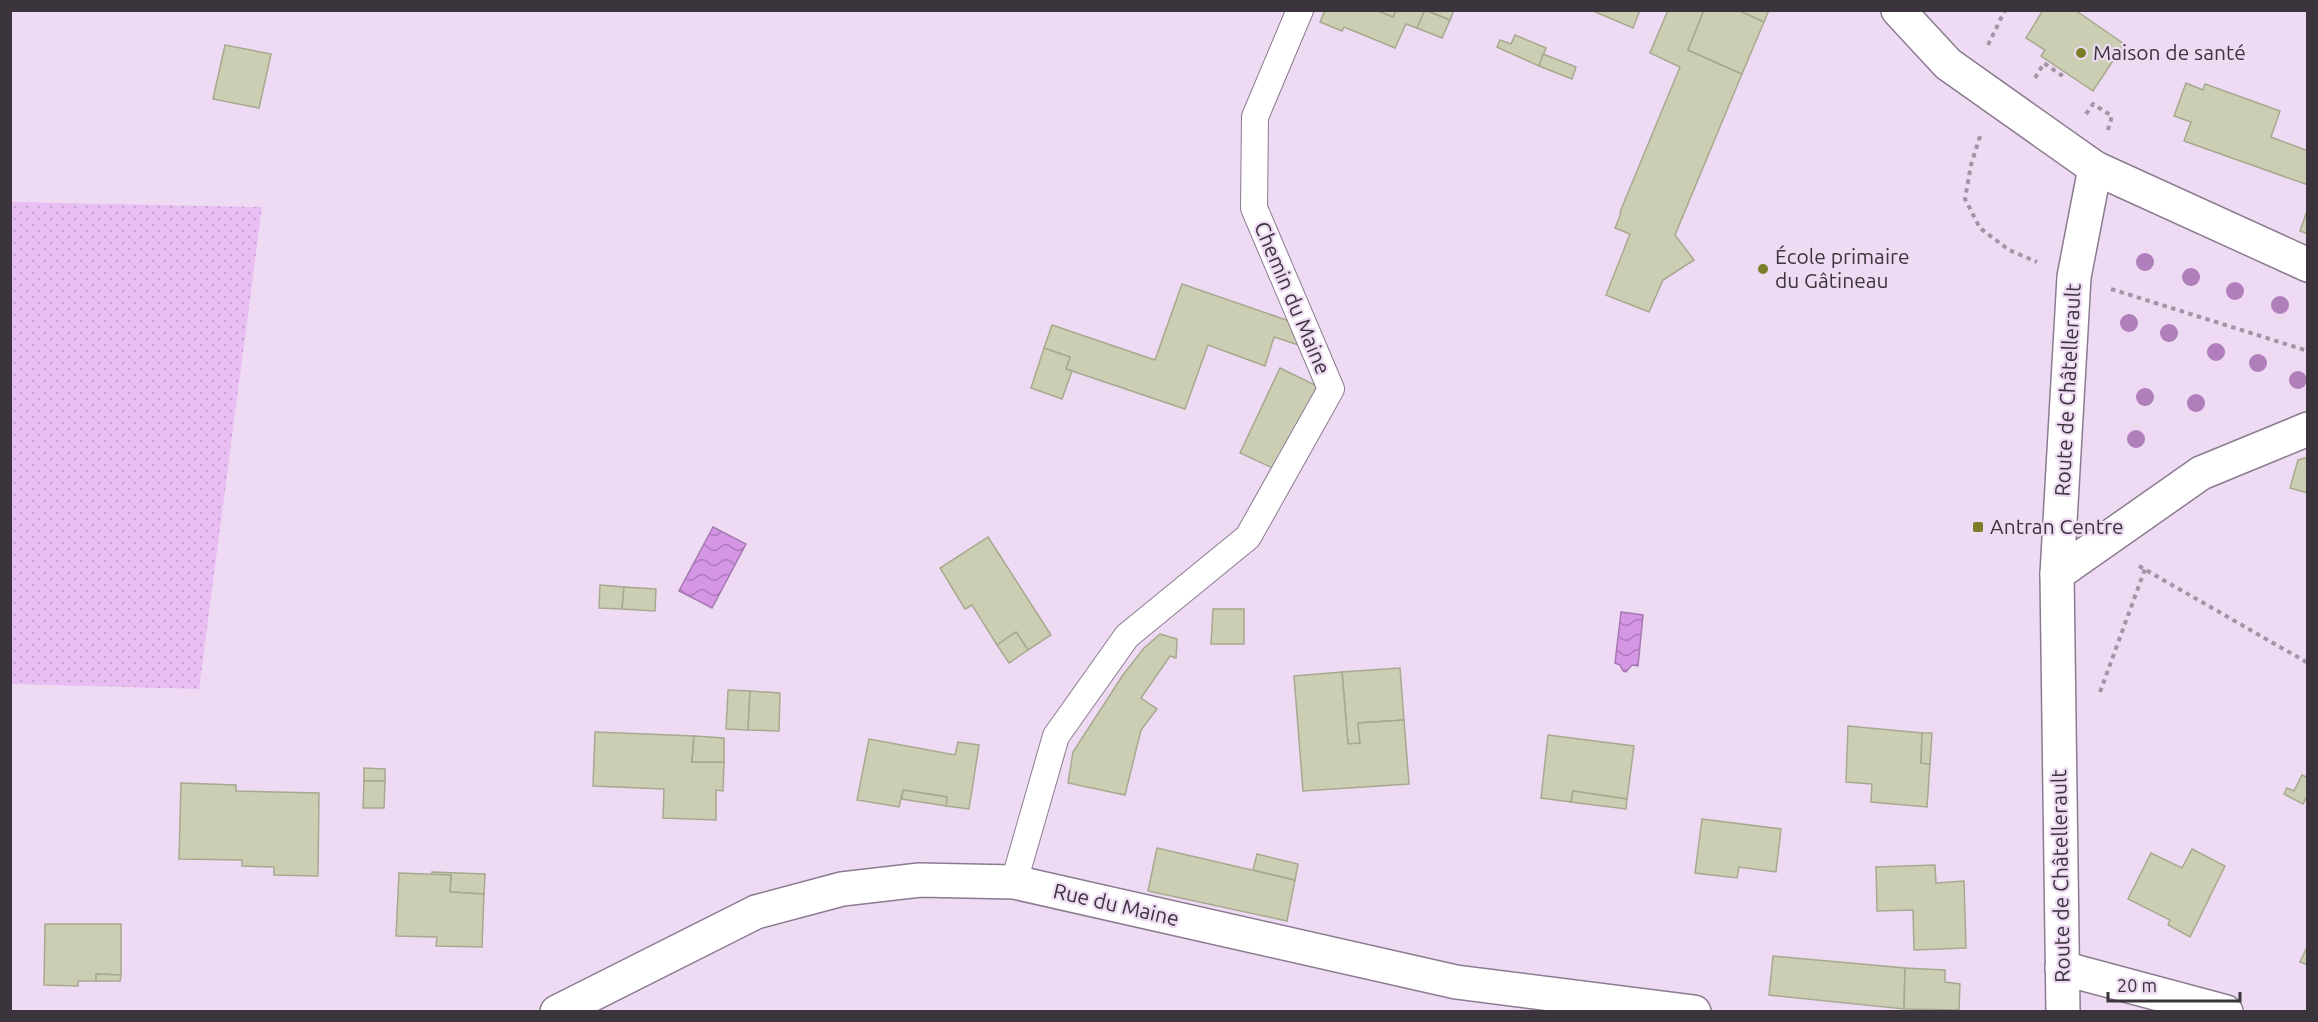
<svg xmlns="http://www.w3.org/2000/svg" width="2318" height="1022" font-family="Ubuntu,sans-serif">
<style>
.grass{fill:url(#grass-dots)}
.water{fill:url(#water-waves);stroke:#a679b3;stroke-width:1.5}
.building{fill:#ccceb3;stroke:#a7a98f;stroke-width:1.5}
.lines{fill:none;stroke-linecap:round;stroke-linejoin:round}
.lane-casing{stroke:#8c7b90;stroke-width:28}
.street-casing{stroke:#8c7b90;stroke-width:36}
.secondary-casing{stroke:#8c7b90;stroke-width:36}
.path{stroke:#a294a5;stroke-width:4;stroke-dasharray:4.5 4.5;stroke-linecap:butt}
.lane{stroke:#fff;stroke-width:26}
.street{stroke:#fff;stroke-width:33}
.secondary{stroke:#fff;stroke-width:33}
.tree{fill:#af7ebb}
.poi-dot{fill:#7a7e27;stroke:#eedbf3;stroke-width:2}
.labels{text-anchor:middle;stroke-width:4.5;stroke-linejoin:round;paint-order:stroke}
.poi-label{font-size:21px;fill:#3b343d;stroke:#eedbf3;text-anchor:start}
.street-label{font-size:21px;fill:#3b343d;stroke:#eedbf3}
</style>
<defs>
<pattern id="grass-dots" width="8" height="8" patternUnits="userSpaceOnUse" patternTransform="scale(1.5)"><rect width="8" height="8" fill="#e8bef3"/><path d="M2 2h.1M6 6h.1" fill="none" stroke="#c8a4d1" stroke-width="1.8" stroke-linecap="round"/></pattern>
<pattern id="water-waves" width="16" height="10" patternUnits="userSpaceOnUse" patternTransform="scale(1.5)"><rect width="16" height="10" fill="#d496e5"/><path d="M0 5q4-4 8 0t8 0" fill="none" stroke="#ad7bbb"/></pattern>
</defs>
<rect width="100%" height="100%" fill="#eedbf3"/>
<path class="grass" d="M 11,202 L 262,207 L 199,689 L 11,684 Z"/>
<g class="water">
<path d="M 713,527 L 746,544 L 712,608 L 679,591 Z"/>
<path d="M 1621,612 L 1643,615 L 1638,666 L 1632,665 L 1626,672 L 1623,671 L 1620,665 L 1615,663 Z"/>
</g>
<g class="building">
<path d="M 1325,10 L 1376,10 L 1393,17 L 1396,10 L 1425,10 L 1417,28 L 1406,24 L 1395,48 L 1344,27 L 1342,31 L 1320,22 Z"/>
<path d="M 1376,10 L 1396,10 L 1393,17 Z"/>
<path d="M 1425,10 L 1450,20 L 1442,38 L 1417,28 Z"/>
<path d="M 1426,10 L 1454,10 L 1450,20 Z"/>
<path d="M 1591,10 L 1640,10 L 1633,28 Z"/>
<path d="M 1668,10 L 1704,10 L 1688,50 L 1742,74 L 1675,235 L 1694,260 L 1663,280 L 1649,312 L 1606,295 L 1630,234 L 1615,228 L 1621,213 L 1620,212 L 1680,67 L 1650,53 Z"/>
<path d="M 1704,10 L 1738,10 L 1764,22 L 1742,74 L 1688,50 Z"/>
<path d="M 1738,10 L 1769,10 L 1764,22 Z"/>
<path d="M 2043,10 L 2075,10 L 2124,44 L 2093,91 L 2041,56 L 2045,50 L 2026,38 Z"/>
<path d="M 1515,35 L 1546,48 L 1539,66 L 1497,47 L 1500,40 L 1511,44 Z"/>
<path d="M 225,45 L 271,54 L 259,108 L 213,99 Z"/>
<path d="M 1543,54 L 1576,67 L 1572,79 L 1539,66 Z"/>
<path d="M 2186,83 L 2203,90 L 2205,84 L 2280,111 L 2271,137 L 2308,151 L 2308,185 L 2184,141 L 2191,122 L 2174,116 Z"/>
<path d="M 2308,208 L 2308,234 L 2300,231 Z"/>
<path d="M 1182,284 L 1298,324 L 1305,347 L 1274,337 L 1265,366 L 1208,345 L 1185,409 L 1066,369 L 1070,357 L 1044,348 L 1052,325 L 1155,360 Z"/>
<path d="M 1044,348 L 1070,357 L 1066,369 L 1072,371 L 1062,399 L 1031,388 Z"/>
<path d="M 1280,368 L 1317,386 L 1279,471 L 1240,453 Z"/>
<path d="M 2308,457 L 2308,493 L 2290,488 L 2298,460 Z"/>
<path d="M 988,537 L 1051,635 L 1028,650 L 1016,632 L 997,645 L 972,605 L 965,609 L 940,568 Z"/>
<path d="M 600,585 L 624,587 L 622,609 L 599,608 Z"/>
<path d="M 624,587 L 656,589 L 655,611 L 622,609 Z"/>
<path d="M 1213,609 L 1244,609 L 1244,644 L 1211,644 Z"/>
<path d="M 1016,632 L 1028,650 L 1009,663 L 997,645 Z"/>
<path d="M 1160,634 L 1177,639 L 1176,658 L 1170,656 L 1141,698 L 1157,709 L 1141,730 L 1125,795 L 1068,783 L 1073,752 L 1123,675 L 1144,648 Z"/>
<path d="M 1400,668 L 1404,720 L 1358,723 L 1360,743 L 1348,744 L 1342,672 Z"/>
<path d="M 1342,672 L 1348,744 L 1360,743 L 1358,723 L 1404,720 L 1409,784 L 1303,791 L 1294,676 Z"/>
<path d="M 728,690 L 750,691 L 748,730 L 726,729 Z"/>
<path d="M 750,691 L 780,693 L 779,731 L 748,730 Z"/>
<path d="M 1848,726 L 1922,733 L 1921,763 L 1930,764 L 1927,807 L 1871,802 L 1872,784 L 1846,782 Z"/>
<path d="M 595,732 L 694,736 L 692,762 L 724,762 L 723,791 L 716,790 L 716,820 L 663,818 L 664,789 L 593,786 Z"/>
<path d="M 1922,733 L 1932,733 L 1930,764 L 1921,763 Z"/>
<path d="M 1548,735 L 1634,746 L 1627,799 L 1573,791 L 1571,802 L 1541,798 Z"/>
<path d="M 694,736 L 724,738 L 724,762 L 692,762 Z"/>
<path d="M 869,739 L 955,755 L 958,742 L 979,745 L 969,809 L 946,806 L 947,797 L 903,790 L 899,807 L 857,800 Z"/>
<path d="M 364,768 L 385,769 L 385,781 L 364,781 Z"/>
<path d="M 2302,775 L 2308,778 L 2308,794 L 2303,804 L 2284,794 L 2287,788 L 2294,791 Z"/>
<path d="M 364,781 L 385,781 L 384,808 L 363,808 Z"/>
<path d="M 181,783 L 236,785 L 236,791 L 319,793 L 318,876 L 274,875 L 274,867 L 242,866 L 242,860 L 179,859 Z"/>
<path d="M 903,790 L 947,797 L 946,806 L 902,799 Z"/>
<path d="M 1573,791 L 1627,799 L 1626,809 L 1571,802 Z"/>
<path d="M 1702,819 L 1781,829 L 1776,872 L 1739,867 L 1737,878 L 1695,873 Z"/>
<path d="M 1157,848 L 1295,880 L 1287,921 L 1148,891 Z"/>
<path d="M 2192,849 L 2225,866 L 2190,937 L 2168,925 L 2170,920 L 2128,899 L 2151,853 L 2182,868 Z"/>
<path d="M 1257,854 L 1298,864 L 1295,880 L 1253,870 Z"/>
<path d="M 1935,865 L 1936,883 L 1964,881 L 1966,948 L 1914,950 L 1913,910 L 1877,911 L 1876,867 Z"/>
<path d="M 432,872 L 485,874 L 484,894 L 450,892 L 451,875 L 432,875 Z"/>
<path d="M 399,873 L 451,875 L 450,892 L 484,894 L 482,947 L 436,946 L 437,937 L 396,936 Z"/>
<path d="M 45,924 L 121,924 L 121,975 L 96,974 L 96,981 L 78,981 L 78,986 L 44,985 Z"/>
<path d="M 2308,945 L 2308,965 L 2300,962 Z"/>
<path d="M 1773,956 L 1905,968 L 1904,1009 L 1769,995 Z"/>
<path d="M 1905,968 L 1945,970 L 1945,982 L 1960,984 L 1959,1010 L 1904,1009 Z"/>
<path d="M 96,974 L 121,975 L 120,981 L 96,981 Z"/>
</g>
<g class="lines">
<g class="lane-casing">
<path id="lane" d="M 1014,882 L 1056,736 L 1127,636 L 1248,537 L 1331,389 L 1254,208 L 1255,117 L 1300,10"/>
</g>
<g class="street-casing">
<g id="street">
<path d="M 1898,10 L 1948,64 L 2095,168 L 2074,277 L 2057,574 L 2063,1012"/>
<path d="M 2095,168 L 2308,265"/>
<path d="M 2057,574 L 2201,473 L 2308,429"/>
<path d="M 2062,968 L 2226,1012"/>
</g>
</g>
<g class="secondary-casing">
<path id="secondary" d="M 557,1012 L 756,912 L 842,889 L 920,880 L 1014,882 L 1456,982 L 1694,1012"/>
</g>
<g class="path">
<path d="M 1988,45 L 2005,10"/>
<path d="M 2035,78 L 2044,63 L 2061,75 L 2063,71"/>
<path d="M 2086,114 L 2093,104 L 2112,116 L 2108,130"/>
<path d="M 1980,136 L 1971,165 L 1965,199 L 1980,228 L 2009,250 L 2037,262"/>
<path d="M 2111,289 L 2308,351"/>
<path d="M 2139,566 L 2308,663"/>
<path d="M 2100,692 L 2145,569"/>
</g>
<use href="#lane" class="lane"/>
<use href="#street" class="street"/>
<use href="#secondary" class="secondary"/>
</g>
<g class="tree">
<circle cx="2145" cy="262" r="9"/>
<circle cx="2191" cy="277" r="9"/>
<circle cx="2235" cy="291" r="9"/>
<circle cx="2280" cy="305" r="9"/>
<circle cx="2129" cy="323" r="9"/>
<circle cx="2169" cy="333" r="9"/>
<circle cx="2216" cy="352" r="9"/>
<circle cx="2258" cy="363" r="9"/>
<circle cx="2298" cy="380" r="9"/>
<circle cx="2145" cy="397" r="9"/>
<circle cx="2196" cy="403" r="9"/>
<circle cx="2136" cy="439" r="9"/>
</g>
<g class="poi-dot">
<circle cx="2081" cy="53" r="6"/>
<circle cx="1763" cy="269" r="6"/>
<rect x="1972" y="521" width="12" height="12" rx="3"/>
</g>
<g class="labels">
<g class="poi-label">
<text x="2093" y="60">Maison de santé</text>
<text x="1775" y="264">École primaire<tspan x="1775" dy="24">du Gâtineau</tspan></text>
<text x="1990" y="534">Antran Centre</text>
</g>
<g class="street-label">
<text transform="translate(1292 298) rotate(67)" y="7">Chemin du Maine</text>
<text transform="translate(2068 390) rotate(-87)" y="7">Route de Châtellerault</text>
<text transform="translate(2061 876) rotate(-91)" y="7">Route de Châtellerault</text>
<text transform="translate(1116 905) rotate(13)" y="7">Rue du Maine</text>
</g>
</g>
<rect width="2318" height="1022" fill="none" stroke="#3b343d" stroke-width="24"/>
<path d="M2108 992v9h132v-9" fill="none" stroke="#3b343d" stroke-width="3"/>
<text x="2117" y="992" font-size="18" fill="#3b343d" stroke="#eedbf3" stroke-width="4.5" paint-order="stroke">20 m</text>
</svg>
